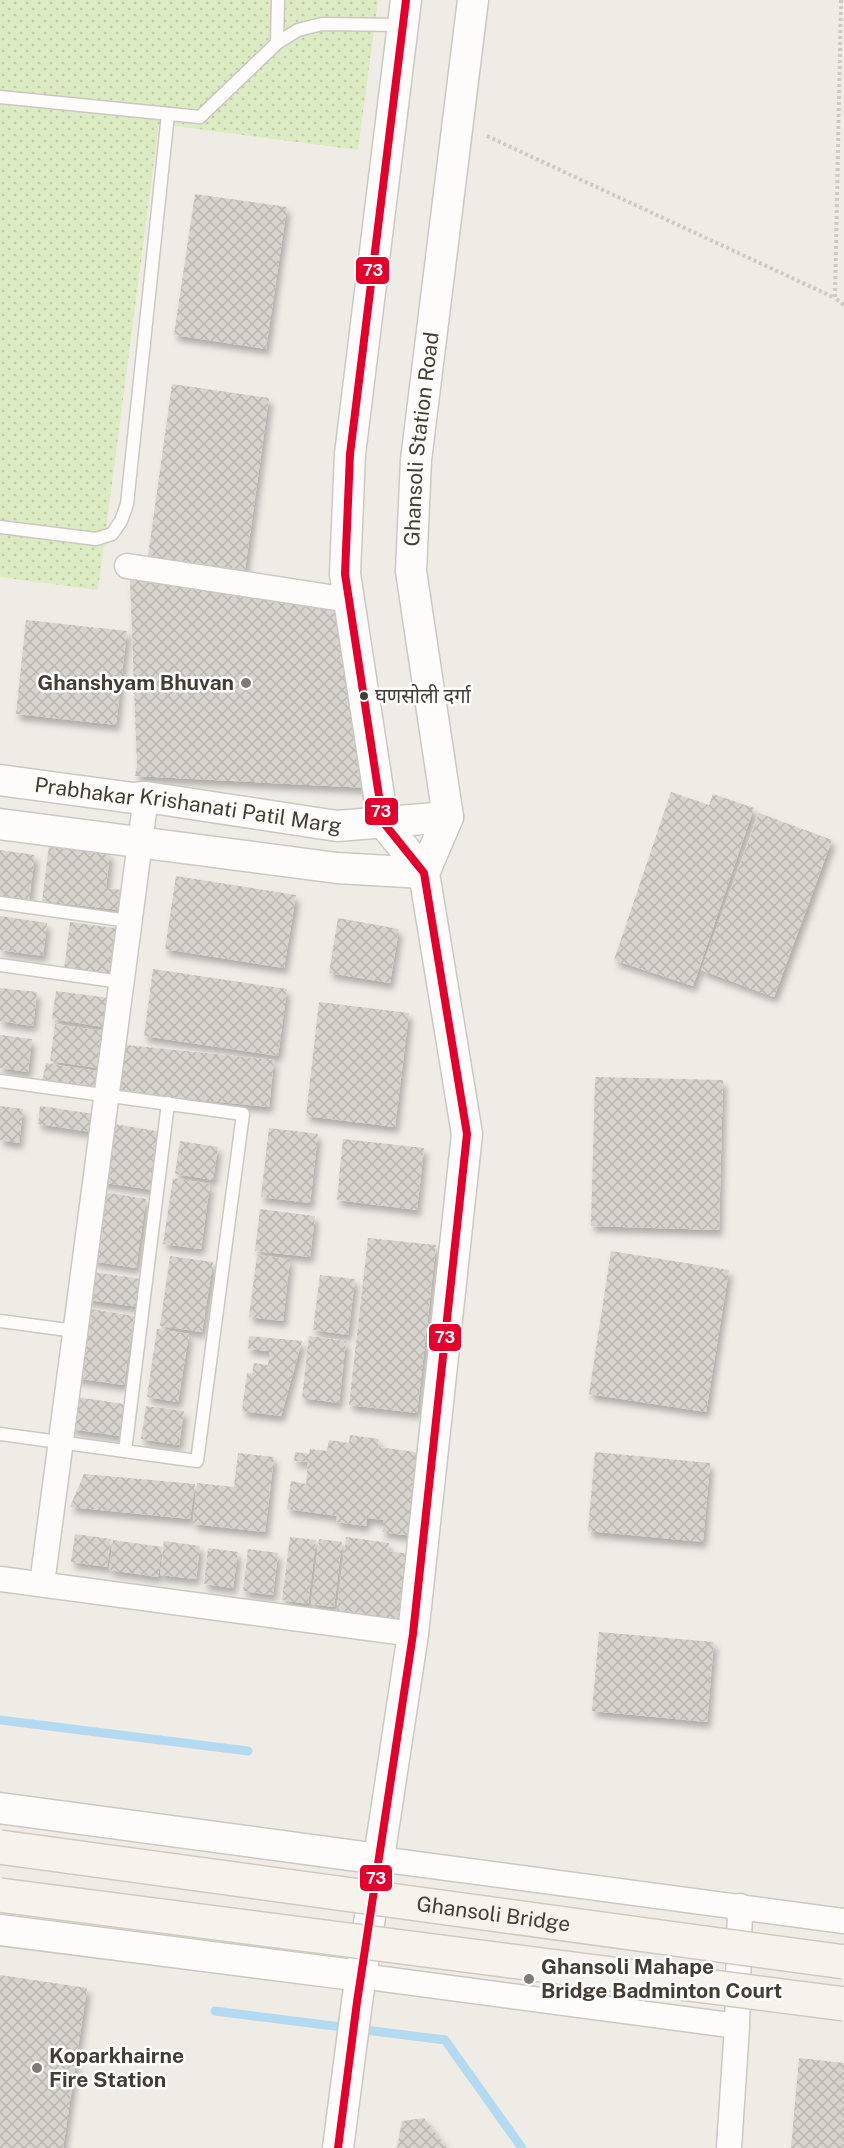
<svg xmlns="http://www.w3.org/2000/svg" width="844" height="2148" font-family="'Public Sans','Noto Sans Devanagari',sans-serif">
<style>
.park{fill:url(#park-dots)}
.lines{fill:none;stroke-linecap:round;stroke-linejoin:round}
.stream{stroke:#b3daf0;stroke-width:9}
.building{fill:url(#building-cross-hatch);filter:url(#shadow)}
.service-casing{stroke:#cbc8c2;stroke-width:15}
.minor-casing{stroke:#cbc8c2;stroke-width:27}
.tertiary-casing{stroke:#cbc8c2;stroke-width:33}
.path{stroke:#cdcac5;stroke-width:4;stroke-dasharray:3 3;stroke-linecap:butt}
.service{stroke:#fdfcfb;stroke-width:12}
.minor{stroke:#fdfcfb;stroke-width:24}
.tertiary{stroke:#fdfcfb;stroke-width:30}
.secondary-bridge-casing{stroke:#d0cabe;stroke-width:36;stroke-linecap:butt}
.secondary-bridge{stroke:#f6f3ed;stroke-width:33}
.bus-1-casing{stroke:#fff;stroke-width:12}
.bus-1{stroke:#e4002b;stroke-width:8}
.poi-dot{fill:#807a71;stroke:#fff;stroke-width:2}
.bus-dot{fill:#443d32;stroke:#fff;stroke-width:2}
.labels{text-anchor:middle;stroke-width:5;stroke-linejoin:round;paint-order:stroke}
.bus-label{font-size:20px;fill:#443d32;stroke:#fff;text-anchor:start}
.street-label{font-size:21px;fill:#443d32;stroke:#fff}
.poi-label{font-size:21px;font-weight:bold;fill:#443d32;stroke:#fff;text-anchor:start}
.line-badge{stroke:#fff;stroke-width:2}
.badge-label{font-size:16px;text-anchor:middle;font-weight:bold;fill:#fff}
</style>
<defs>
<pattern id="park-dots" width="8" height="8" patternUnits="userSpaceOnUse" patternTransform="scale(1.5)"><rect width="8" height="8" fill="#ddebc3"/><path d="M2 2h.1M6 6h.1" fill="none" stroke="#bfcaa8" stroke-width="1.8" stroke-linecap="round"/></pattern>
<pattern id="building-cross-hatch" width="8" height="8" patternUnits="userSpaceOnUse" patternTransform="scale(1.5)"><rect width="8" height="8" fill="#d7d3cd"/><path d="M0 0l8 8M0 8l8-8" fill="none" stroke="#bab6b0"/></pattern>
<filter id="shadow"><feDropShadow dx="3.5" dy="6" stdDeviation="3" flood-color="#0004"/></filter>
</defs>
<rect width="100%" height="100%" fill="#efece6"/>
<path class="park" d="M 0,0 L 378,0 L 358,150 L 159,124 L 98,590 L 0,577 Z"/>
<g class="lines">
<g class="stream">
<path d="M 0,1720 L 248,1751"/>
<path d="M 215,2011 L 445,2040 L 522,2148"/>
</g>
</g>
<g class="building">
<path d="M 195,194 L 287,207 L 266,349 L 174,335 Z"/>
<path d="M 172,384 L 269,398 L 245,570 L 148,556 Z"/>
<path d="M 130,580 L 349,600 L 369,788 L 135,776 L 137,765 Z"/>
<path d="M 26,620 L 127,631 L 116,725 L 16,714 Z"/>
<path d="M 671,792 L 709,805 L 713,794 L 754,808 L 693,986 L 614,960 Z"/>
<path d="M 759,813 L 832,840 L 774,997 L 701,970 Z"/>
<path d="M 49,845 L 110,853 L 106,888 L 122,890 L 120,910 L 42,901 Z"/>
<path d="M 0,850 L 35,855 L 29,901 L 0,897 Z"/>
<path d="M 176,876 L 296,895 L 284,968 L 165,949 Z"/>
<path d="M 0,916 L 47,923 L 43,956 L 0,950 Z"/>
<path d="M 338,918 L 399,929 L 390,983 L 329,973 Z"/>
<path d="M 70,922 L 121,929 L 115,977 L 64,970 Z"/>
<path d="M 153,969 L 287,989 L 278,1056 L 144,1036 Z"/>
<path d="M 0,988 L 37,992 L 33,1026 L 0,1021 Z"/>
<path d="M 56,991 L 109,998 L 104,1027 L 52,1019 Z"/>
<path d="M 319,1002 L 409,1013 L 395,1127 L 306,1116 Z"/>
<path d="M 55,1024 L 109,1032 L 104,1069 L 50,1061 Z"/>
<path d="M 0,1035 L 32,1039 L 28,1072 L 0,1068 Z"/>
<path d="M 117,1044 L 274,1060 L 269,1107 L 112,1091 Z"/>
<path d="M 46,1063 L 103,1072 L 99,1091 L 42,1082 Z"/>
<path d="M 595,1077 L 723,1080 L 719,1230 L 591,1226 Z"/>
<path d="M 0,1106 L 23,1109 L 19,1143 L 0,1140 Z"/>
<path d="M 40,1106 L 94,1114 L 91,1132 L 38,1124 Z"/>
<path d="M 108,1123 L 162,1132 L 153,1190 L 99,1182 Z"/>
<path d="M 269,1128 L 318,1134 L 310,1203 L 261,1197 Z"/>
<path d="M 343,1139 L 424,1148 L 417,1210 L 337,1200 Z"/>
<path d="M 180,1141 L 218,1147 L 213,1180 L 175,1174 Z"/>
<path d="M 173,1178 L 210,1184 L 201,1249 L 163,1244 Z"/>
<path d="M 103,1192 L 146,1199 L 136,1268 L 92,1261 Z"/>
<path d="M 260,1209 L 315,1216 L 310,1257 L 255,1251 Z"/>
<path d="M 368,1238 L 436,1245 L 417,1413 L 349,1405 Z"/>
<path d="M 611,1251 L 729,1270 L 706,1412 L 589,1394 Z"/>
<path d="M 257,1255 L 290,1259 L 283,1321 L 249,1317 Z"/>
<path d="M 170,1256 L 213,1262 L 202,1332 L 160,1326 Z"/>
<path d="M 86,1271 L 142,1279 L 138,1307 L 82,1299 Z"/>
<path d="M 320,1275 L 355,1279 L 348,1335 L 313,1330 Z"/>
<path d="M 85,1308 L 134,1316 L 124,1385 L 75,1378 Z"/>
<path d="M 157,1329 L 189,1334 L 178,1402 L 147,1397 Z"/>
<path d="M 249,1336 L 302,1341 L 281,1416 L 242,1411 L 247,1373 L 252,1374 L 254,1363 L 268,1365 L 270,1351 L 248,1349 Z"/>
<path d="M 309,1336 L 346,1341 L 339,1403 L 302,1398 Z"/>
<path d="M 76,1397 L 124,1404 L 120,1436 L 71,1429 Z"/>
<path d="M 146,1406 L 184,1411 L 179,1445 L 141,1439 Z"/>
<path d="M 350,1435 L 379,1439 L 378,1447 L 423,1453 L 413,1536 L 382,1532 L 384,1520 L 367,1518 L 366,1526 L 336,1522 L 337,1516 L 287,1509 L 291,1481 L 306,1484 L 308,1462 L 294,1461 L 295,1452 L 309,1454 L 310,1449 L 327,1451 L 329,1440 L 349,1443 Z"/>
<path d="M 595,1452 L 710,1463 L 703,1542 L 588,1531 Z"/>
<path d="M 238,1453 L 274,1457 L 265,1532 L 193,1524 L 197,1483 L 234,1487 Z"/>
<path d="M 84,1474 L 195,1484 L 190,1519 L 70,1507 Z"/>
<path d="M 75,1534 L 111,1539 L 107,1567 L 71,1562 Z"/>
<path d="M 290,1537 L 316,1540 L 308,1604 L 282,1600 Z"/>
<path d="M 346,1537 L 389,1543 L 388,1551 L 409,1554 L 400,1624 L 336,1616 Z"/>
<path d="M 319,1539 L 342,1542 L 334,1607 L 311,1604 Z"/>
<path d="M 113,1540 L 162,1547 L 158,1577 L 109,1570 Z"/>
<path d="M 164,1541 L 200,1546 L 196,1579 L 160,1575 Z"/>
<path d="M 208,1548 L 238,1552 L 233,1588 L 204,1584 Z"/>
<path d="M 248,1549 L 278,1553 L 273,1595 L 243,1591 Z"/>
<path d="M 599,1632 L 714,1642 L 707,1722 L 592,1711 Z"/>
<path d="M 0,1975 L 87,1988 L 63,2148 L 0,2148 Z"/>
<path d="M 799,2058 L 844,2063 L 844,2148 L 791,2148 Z"/>
<path d="M 424,2118 L 447,2148 L 397,2148 L 402,2121 Z"/>
</g>
<g class="lines">
<g class="service-casing">
<g id="service">
<path d="M 277,43 L 278,0"/>
<path d="M 0,97 L 200,117 L 277,43 L 298,30 L 322,24 L 402,25"/>
<path d="M 0,527 L 96,539 L 112,534 L 121,521 L 127,504 L 168,114"/>
<path d="M 0,903 L 129,921"/>
<path d="M 0,965 L 121,982"/>
<path d="M 0,1081 L 243,1114 L 197,1461 L 0,1434"/>
<path d="M 0,1321 L 75,1331"/>
<path d="M 125,1451 L 168,1103"/>
</g>
</g>
<g class="minor-casing">
<g id="minor">
<path d="M 127,566 L 349,600"/>
<path d="M 0,1579 L 413,1634"/>
<path d="M 42,1584 L 146,797"/>
<path d="M 379,1859 L 844,1921"/>
<path d="M 361,1976 L 737,2026"/>
<path d="M 729,2148 L 737,2026 L 740,1906"/>
</g>
</g>
<g class="tertiary-casing">
<g id="tertiary">
<path id="s1" d="M 0,780 L 133,798 L 146,797 L 337,826 L 448,817"/>
<path d="M 0,824 L 337,868 L 424,873"/>
<path id="s2" d="M 424,873 L 448,817 L 411,571 L 416,460 L 473,0"/>
<path d="M 0,1808 L 379,1859"/>
<path d="M 0,1930 L 361,1976"/>
<path d="M 338,2148 L 357,2002 L 413,1634 L 467,1134 L 424,873 L 383,822 L 345,574 L 350,454 L 406,0"/>
</g>
</g>
<g class="path">
<path d="M 841,0 L 835,298 L 844,305"/>
<path d="M 487,136 L 835,298"/>
</g>
<use href="#service" class="service"/>
<use href="#minor" class="minor"/>
<use href="#tertiary" class="tertiary"/>
<g class="secondary-bridge-casing">
<g id="secondary-bridge">
<path id="s3" d="M 0,1847 L 844,1962"/>
<path d="M 0,1895 L 844,2004"/>
</g>
</g>
<use href="#secondary-bridge" class="secondary-bridge"/>
<g class="bus-1-casing">
<path id="bus-1" d="M 338,2148 L 357,2002 L 413,1634 L 467,1134 L 424,873 L 383,822 L 345,574 L 350,454 L 406,0"/>
</g>
<use href="#bus-1" class="bus-1"/>
</g>
<g class="poi-dot">
<circle cx="246" cy="683" r="6"/>
<circle cx="529" cy="1979" r="6"/>
<circle cx="37" cy="2068" r="6"/>
</g>
<circle class="bus-dot" cx="364" cy="696" r="5"/>
<g class="labels">
<g class="bus-label">
<text x="375" y="703">घणसोली दर्गा</text>
</g>
<g class="street-label">
<text dy="7" stroke="none"><textPath href="#s2" startOffset="442">Ghansoli Station Road</textPath></text>
<text dy="7" stroke="none"><textPath href="#s1" startOffset="190">Prabhakar Krishanati Patil Marg</textPath></text>
<text dy="7" stroke="none"><textPath href="#s3" startOffset="498">Ghansoli Bridge</textPath></text>
</g>
<g class="poi-label">
<text x="234" y="690" text-anchor="end">Ghanshyam Bhuvan</text>
<text x="541" y="1974">Ghansoli Mahape<tspan x="541" dy="24">Bridge Badminton Court</tspan></text>
<text x="49" y="2063">Koparkhairne<tspan x="49" dy="24">Fire Station</tspan></text>
</g>
</g>
<g class="line-badge">
<rect x="355" y="256" width="35" height="29" rx="6" fill="#e4002b"/>
<rect x="364" y="797" width="35" height="29" rx="6" fill="#e4002b"/>
<rect x="428" y="1323" width="34" height="29" rx="6" fill="#e4002b"/>
<rect x="359" y="1864" width="34" height="28" rx="6" fill="#e4002b"/>
</g>
<g class="badge-label">
<text x="373" y="276">73</text>
<text x="381" y="817">73</text>
<text x="445" y="1343">73</text>
<text x="376" y="1884">73</text>
</g>
</svg>
